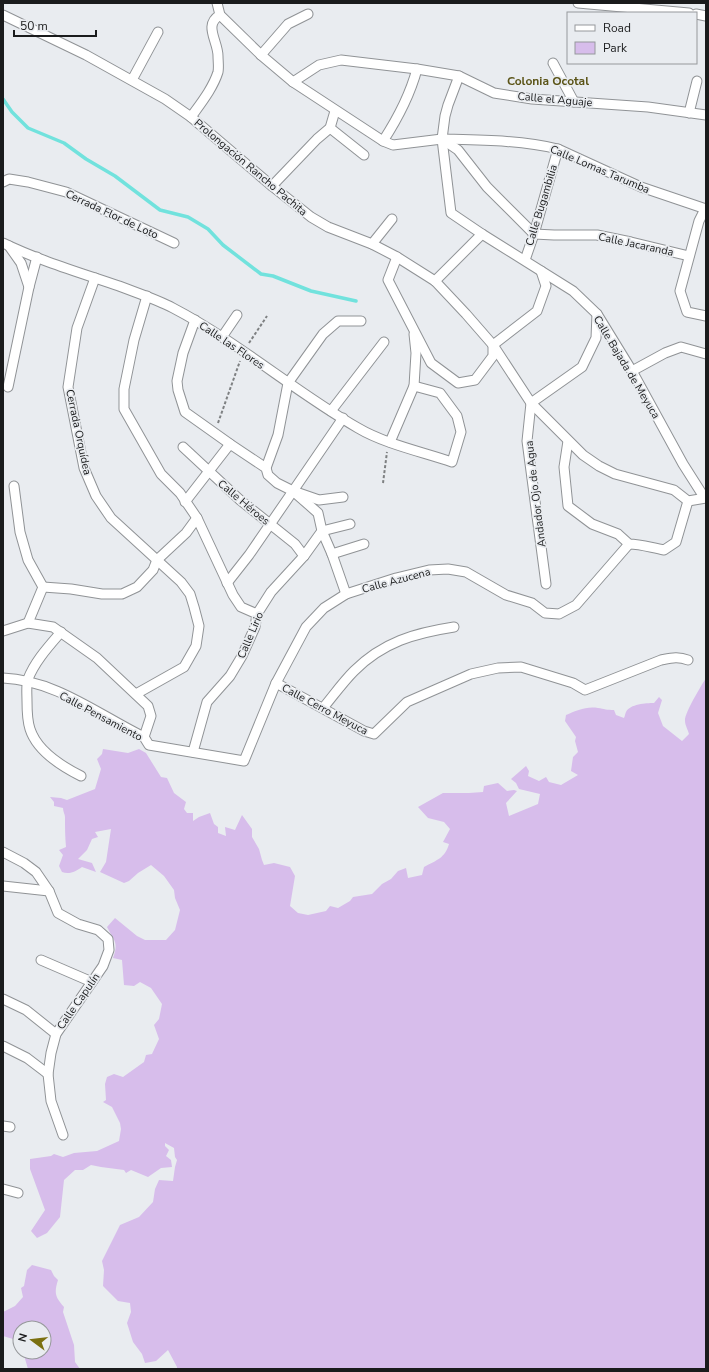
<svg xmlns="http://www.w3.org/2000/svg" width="709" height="1372" font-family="'Nunito Sans',sans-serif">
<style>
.green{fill:#d7bdeb}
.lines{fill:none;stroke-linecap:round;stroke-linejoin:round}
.stream{stroke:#71e2dd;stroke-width:3.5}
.street-casing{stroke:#909396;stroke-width:11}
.path{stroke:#7e8082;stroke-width:2;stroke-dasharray:3 2;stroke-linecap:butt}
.street{stroke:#fff;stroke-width:9}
.labels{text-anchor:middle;stroke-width:3.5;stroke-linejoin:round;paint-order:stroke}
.street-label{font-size:11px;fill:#1a1b1c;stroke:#e9ecf0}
.neighbourhood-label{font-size:12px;font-weight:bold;fill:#5b5417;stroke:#e9ecf0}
</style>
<rect width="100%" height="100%" fill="#e9ecf0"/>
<g class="green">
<path d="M 706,678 L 706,1369 L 177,1369 L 177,1367 L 168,1350 L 156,1361 L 145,1363 L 142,1354 L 133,1342 L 127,1323 L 131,1312 L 130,1303 L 118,1301 L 103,1286 L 104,1270 L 102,1261 L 120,1225 L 139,1217 L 153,1202 L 155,1189 L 159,1180 L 173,1181 L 175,1167 L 177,1160 L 175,1157 L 174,1148 L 165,1143 L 165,1146 L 169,1150 L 166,1156 L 171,1160 L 172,1167 L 161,1168 L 148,1177 L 131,1170 L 126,1173 L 124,1170 L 101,1167 L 91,1165 L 83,1170 L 75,1170 L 64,1180 L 60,1217 L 47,1233 L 37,1238 L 31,1231 L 45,1210 L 30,1169 L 30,1159 L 51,1156 L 54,1154 L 63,1157 L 74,1153 L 97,1151 L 119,1141 L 121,1129 L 120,1123 L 112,1107 L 103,1102 L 106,1100 L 105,1084 L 107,1077 L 114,1074 L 123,1077 L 144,1062 L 146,1055 L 152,1054 L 159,1039 L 154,1025 L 159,1019 L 162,1004 L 151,988 L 140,982 L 134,986 L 124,985 L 122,960 L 113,958 C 119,942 114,941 107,927 L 115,918 L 137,936 L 145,940 L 166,940 L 175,930 L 180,910 L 175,898 L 174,890 L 164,876 L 151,865 L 138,873 L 129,881 L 124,883 L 100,872 L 106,862 L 111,829 L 95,832 L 98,837 L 92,839 L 87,850 L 78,859 L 92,863 L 96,872 L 82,867 C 76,871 70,875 62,872 L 59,866 L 63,855 L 59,850 L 66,847 C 65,837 65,827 65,817 C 65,814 63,812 63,808 L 54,806 L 54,802 L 50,797 L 61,798 L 67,800 L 95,789 L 101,769 L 97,759 L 102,754 L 103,749 L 128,753 L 139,749 L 146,753 L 161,777 L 167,778 L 174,793 L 186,802 L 184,809 L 187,813 L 193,813 L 193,821 L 199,817 L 210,813 L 214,824 L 218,827 L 218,833 L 226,836 L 225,827 L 235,830 L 242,815 L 252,829 L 252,837 L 259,849 L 262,860 L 264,865 L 274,863 L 290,867 L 295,876 L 290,906 L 298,913 L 308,915 L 326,911 L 330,906 L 338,908 L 350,901 L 353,897 L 372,894 L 382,884 L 391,879 L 398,871 L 406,868 L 408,878 L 422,875 L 424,867 C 437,860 445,858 449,844 L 443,842 L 450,829 L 444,822 L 428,818 L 418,807 L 443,793 L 469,793 L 483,792 L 484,786 L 498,783 L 507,791 L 514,790 L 517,791 L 506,803 L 509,816 L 538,804 L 540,794 L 519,789 L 516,783 L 511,779 L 526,766 L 529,771 L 528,776 L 539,781 L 546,777 L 549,782 L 561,785 L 578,775 L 571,771 L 573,757 L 578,752 L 575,741 L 576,737 L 565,721 L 566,715 C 576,711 586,706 598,708 C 604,709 607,710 614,710 L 616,715 L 624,718 C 625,716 625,714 626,712 C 630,704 646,703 654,703 L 659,697 L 662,700 L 658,713 L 663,726 L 682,741 L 689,734 C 688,730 685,725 685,721 C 684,714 701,686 706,678 Z"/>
<path d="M 32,1265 L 51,1270 L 54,1276 L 58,1280 C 54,1293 55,1297 64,1307 L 63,1312 L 74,1345 L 75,1362 L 80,1369 L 28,1369 L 23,1352 L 44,1352 L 44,1328 L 20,1328 L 20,1344 L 13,1339 L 3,1336 L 3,1312 L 15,1306 L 23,1297 L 21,1288 L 24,1286 L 27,1270 Z"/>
</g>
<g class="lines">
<path class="stream" d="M 3,99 L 12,112 L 28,128 L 64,143 L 86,159 L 115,176 L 160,210 L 188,217 L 208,229 L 223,245 L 261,274 L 273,276 L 311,291 L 356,301"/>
<g class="street-casing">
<g id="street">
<path d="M 217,3 L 220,15 L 261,55 L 293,82 L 383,141 L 393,145 L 442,139 L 458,150 L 487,187 L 534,234"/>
<path d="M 578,3 L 689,13"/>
<path d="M 696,14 L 706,16"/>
<path d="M 3,15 L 86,55 L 165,99 L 191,117 L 272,186 L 311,217 L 328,227 L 372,244 L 397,257 L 435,281 L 466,314 L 493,345 L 531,403 L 583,455 L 599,466 L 615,474 L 674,490 L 688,501 L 706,498"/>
<path d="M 261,55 L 288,24 L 308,14"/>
<path d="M 553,63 L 574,102"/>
<path d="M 459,76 L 448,105 L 445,116 L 442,139 L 451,213 L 482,234 L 573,291 L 597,314 L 632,371 L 683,464 L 704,497"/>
<path d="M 132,80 L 158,32"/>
<path d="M 293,82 L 319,65 L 341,60 L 417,69 L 459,76 L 494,93 L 532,99 L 648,107 L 706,115"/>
<path d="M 689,113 L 697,81"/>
<path d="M 191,117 C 201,103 213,88 218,72 C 219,67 218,61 218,56 C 218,41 203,25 220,15"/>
<path d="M 330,128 L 364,155"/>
<path d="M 442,139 C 481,140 521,140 558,149 L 641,187 L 706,209"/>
<path d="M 383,141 C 398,118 410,95 417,69"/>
<path d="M 3,182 L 9,179 L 28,182 L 66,192 L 174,243"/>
<path d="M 272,186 L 317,139 L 330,128 L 335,111"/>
<path d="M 705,209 L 699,221 L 680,291 L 687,312 L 706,316"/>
<path d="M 534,234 L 554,235 L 597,235 L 631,242 L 689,256"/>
<path d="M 3,243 C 40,261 81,273 119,286 C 137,293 156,299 173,308 C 238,342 294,391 358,428 C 385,444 423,452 452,462 L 461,432 L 457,416 L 440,393 L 414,386"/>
<path d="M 372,244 L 392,219"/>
<path d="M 9,246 L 21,263 L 29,287"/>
<path d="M 397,257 L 388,280 L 431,363 L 458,383 L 475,380 L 493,356 L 493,345 L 537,311 L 546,286 L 541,271"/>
<path d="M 525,260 L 534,234 L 558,149"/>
<path d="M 95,278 L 77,328 L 68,387 L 84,468 L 96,496 L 111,518 L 181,582 L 190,594 L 194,607 L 199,626 L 196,646 L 184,667 L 136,694"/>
<path d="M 435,281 L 482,234"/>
<path d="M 147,296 L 134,340 L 124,389 L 124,409 L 161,474 L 180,493 L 197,518 L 233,595 L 241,607 L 257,614"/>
<path d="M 195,320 L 183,353 L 177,381 L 178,390 L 185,412 L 230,444 L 266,468 L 268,475 L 277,483 L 293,491 L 319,500 L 343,497"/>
<path d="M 222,337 L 237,315"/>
<path d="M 632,371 L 665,353 L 681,347 L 706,354"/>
<path d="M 8,387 L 29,287 L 37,257"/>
<path d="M 331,411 L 384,342"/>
<path d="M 343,418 L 293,491 L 318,513 L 322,531 L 332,554 L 346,594"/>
<path d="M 568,441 L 564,467 L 568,506 L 592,524 L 618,534 L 629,544 C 641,544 652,548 664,550 L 676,542 L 688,501"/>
<path d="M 390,442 L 414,386 L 416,353 L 414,334"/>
<path d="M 183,447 L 240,500 L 295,544 L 304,556"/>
<path d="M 266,468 L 278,435 L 288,383 L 323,334 L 338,321 L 361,321"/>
<path d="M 14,486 L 20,532 L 28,560 L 43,587"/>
<path d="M 185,502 L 230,444"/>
<path d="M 332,554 L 364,544"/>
<path d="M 227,583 L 249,555 L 293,491"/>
<path d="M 546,584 L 527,441 L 531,403 L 582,367 L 596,338 L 597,314"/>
<path d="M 43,587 L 71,589 L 102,594 L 122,594 L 137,587 L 153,570 L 157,560 L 186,533 L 197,518"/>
<path d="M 28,623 L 43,587"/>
<path d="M 3,631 L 28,623 L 53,627 L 97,658 L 148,706 L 151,716 L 144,737"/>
<path d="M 61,632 C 49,646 35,661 28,679 C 26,685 27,694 27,701 C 27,710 27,720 30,729 C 37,751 61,766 81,776"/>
<path d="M 3,678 C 55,680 99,715 144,737 L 149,745 L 244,761 L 276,683 L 306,627 L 324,608 L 346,594 L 396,578 L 429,570 L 448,569 L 466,572 L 506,595 L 532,603 L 545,613 L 559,614 L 576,605 L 629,544"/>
<path d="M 276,683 L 364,731 L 374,734 L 407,702 L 471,674 L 498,668 L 521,667 L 573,683 L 585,690 L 661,660 C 671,658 678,656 688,660"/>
<path d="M 323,708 C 333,696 343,682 354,671 C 383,642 415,633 454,627"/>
<path d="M 193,752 L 207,702 L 230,676 L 242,656 L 255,627 L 257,614 L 271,592 L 304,556 L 322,531 L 350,524"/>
<path d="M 3,852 L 24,863 L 36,872 L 49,891 L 58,913 L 78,924 L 98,930 L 108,939 L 109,950 L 103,966 L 56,1034 L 51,1053 L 48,1074 L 51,1101 L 63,1135"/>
<path d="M 3,886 L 49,891"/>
<path d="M 41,960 L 92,982"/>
<path d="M 3,999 L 26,1010 L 56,1034"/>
<path d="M 3,1046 L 27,1058 L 48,1074"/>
<path d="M 3,1126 L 10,1127"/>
<path d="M 3,1189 L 18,1193"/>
</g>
</g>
<g class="path">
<path d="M 249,343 L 267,316"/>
<path d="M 218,423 L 240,361"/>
<path d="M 383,483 L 387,452"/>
</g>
<use href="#street" class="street"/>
</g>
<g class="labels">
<g class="street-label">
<text transform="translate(555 99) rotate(5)" y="4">Calle el Aguaje</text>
<text transform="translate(251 167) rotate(40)" y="4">Prolongación Rancho Pachita</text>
<text transform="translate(600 169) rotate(23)" y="4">Calle Lomas Tarumba</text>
<text transform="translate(541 205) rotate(-73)" y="4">Calle Bugambilia</text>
<text transform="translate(112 214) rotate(25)" y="4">Cerrada Flor de Loto</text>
<text transform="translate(636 244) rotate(12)" y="4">Calle Jacaranda</text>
<text transform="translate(232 345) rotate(34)" y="4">Calle las Flores</text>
<text transform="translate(627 367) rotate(59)" y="4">Calle Bajada de Meyuca</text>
<text transform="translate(79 432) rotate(78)" y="4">Cerrada Orquídea</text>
<text transform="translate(535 494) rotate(-97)" y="4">Andador Ojo de Agua</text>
<text transform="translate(244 502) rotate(40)" y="4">Calle Héroes</text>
<text transform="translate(396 580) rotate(-15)" y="4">Calle Azucena</text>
<text transform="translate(250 635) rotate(-67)" y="4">Calle Lirio</text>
<text transform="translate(325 709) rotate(28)" y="4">Calle Cerro Meyuca</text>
<text transform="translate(101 716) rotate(28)" y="4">Calle Pensamiento</text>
<text transform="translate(78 1001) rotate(-55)" y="4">Calle Capulín</text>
</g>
<g class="neighbourhood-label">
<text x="548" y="85">Colonia Ocotal</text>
</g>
</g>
<rect width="709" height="1372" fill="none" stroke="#1a1b1c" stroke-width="8"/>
<rect x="567" y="12" width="130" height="52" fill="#e9ecf0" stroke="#96989b"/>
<rect x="575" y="25" width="20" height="6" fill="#ffffff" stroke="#96989b"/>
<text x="603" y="32" font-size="12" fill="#1a1b1c">Road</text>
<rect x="575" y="42" width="20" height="12" fill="#d7bdeb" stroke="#96989b"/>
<text x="603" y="52" font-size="12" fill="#1a1b1c">Park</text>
<g transform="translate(32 1340) rotate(285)"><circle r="19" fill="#e9ecf0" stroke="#96989b"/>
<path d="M0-3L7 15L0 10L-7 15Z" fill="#7b7010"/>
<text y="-6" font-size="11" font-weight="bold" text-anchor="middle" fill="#1a1b1c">N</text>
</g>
<path d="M14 30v6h82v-6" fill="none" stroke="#1a1b1c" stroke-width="2"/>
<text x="20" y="30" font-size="12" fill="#1a1b1c" stroke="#e9ecf0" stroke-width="3" paint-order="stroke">50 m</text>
</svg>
